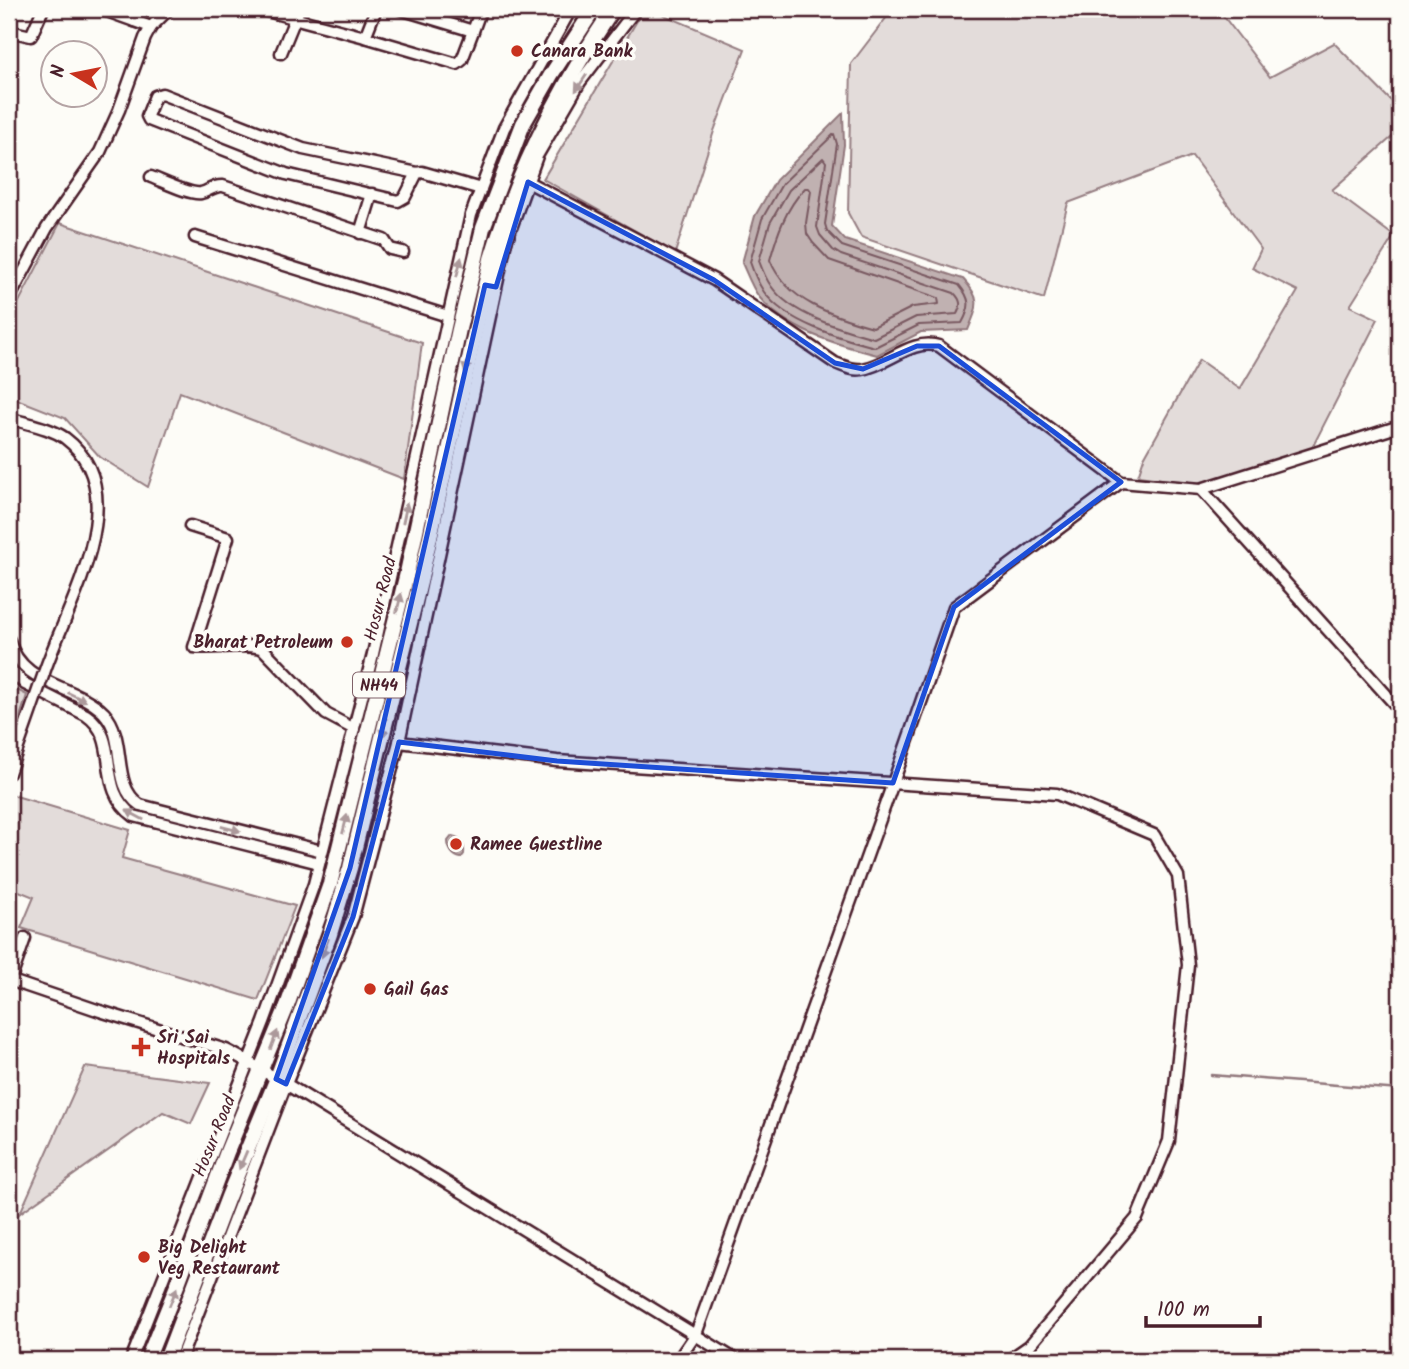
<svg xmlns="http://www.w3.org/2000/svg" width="1409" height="1369" font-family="Kalam,sans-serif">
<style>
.green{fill:#e3dcda;stroke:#967e82;stroke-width:2}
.water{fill:#c0b1b1;stroke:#91777b;stroke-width:2}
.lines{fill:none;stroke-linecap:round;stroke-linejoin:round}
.shore{stroke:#795961;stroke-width:2}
.stream{stroke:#91777b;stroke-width:2.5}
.minor-casing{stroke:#4a1f2b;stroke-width:15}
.highway-casing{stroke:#4a1f2b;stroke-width:19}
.minor{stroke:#fdfcf7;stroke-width:10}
.highway{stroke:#fdfcf7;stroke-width:14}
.minor-bridge-casing{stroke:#4a1f2b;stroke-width:15;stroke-linecap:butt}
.minor-bridge{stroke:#fdfcf7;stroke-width:10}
.oneway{fill:#ac999b}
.marked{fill:#1d4ed8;fill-opacity:0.2;stroke:#1d4ed8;stroke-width:5;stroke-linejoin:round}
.poi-dot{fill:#c8321e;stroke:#fdfcf7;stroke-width:2.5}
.labels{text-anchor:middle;stroke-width:7;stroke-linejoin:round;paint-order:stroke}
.shield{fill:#fdfcf7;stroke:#806168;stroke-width:2}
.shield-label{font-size:16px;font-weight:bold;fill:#4a1f2b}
.poi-label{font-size:18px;font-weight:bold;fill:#4a1f2b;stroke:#fdfcf7;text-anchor:start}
.street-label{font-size:18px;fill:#4a1f2b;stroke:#fdfcf7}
</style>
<rect width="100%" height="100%" fill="#fdfcf7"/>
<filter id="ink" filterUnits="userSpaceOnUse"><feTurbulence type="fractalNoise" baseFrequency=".0143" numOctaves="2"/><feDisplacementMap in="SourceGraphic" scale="14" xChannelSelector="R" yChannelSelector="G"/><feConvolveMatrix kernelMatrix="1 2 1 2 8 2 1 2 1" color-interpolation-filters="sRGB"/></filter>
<g filter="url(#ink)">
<g class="green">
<path d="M 644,9 L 650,9 L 745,49 L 714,131 L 675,253 L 543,179 Z"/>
<path d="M 893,9 L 1218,9 L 1270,77 L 1334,43 L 1400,110 L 1400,130 L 1332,190 L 1394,236 L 1350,306 L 1378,319 L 1312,448 L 1200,484 L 1138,476 L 1144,458 L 1199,360 L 1240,389 L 1298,291 L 1252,268 L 1261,249 L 1192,156 L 1068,203 L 1044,299 L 861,237 L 848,213 L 851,64 Z"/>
<path d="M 60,223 L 422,343 L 404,479 L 180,392 L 148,487 L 100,457 L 65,418 L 9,396 L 9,321 Z"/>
<path d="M 9,686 L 27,695 L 9,751 Z"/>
<path d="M 9,794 L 130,830 L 122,858 L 295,906 L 258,1000 L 21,928 L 34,897 L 9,887 Z"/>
<path d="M 85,1067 L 210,1083 L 191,1124 L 163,1112 L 20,1213 Z"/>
</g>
<g class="water">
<path d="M 843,113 L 844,145 L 832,226 L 845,240 L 963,279 C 982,299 978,306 968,330 L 921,332 L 877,355 C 836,344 787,331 759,297 C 752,288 747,274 742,263 L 755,216 L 776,180 Z"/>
<path d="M 452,836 C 461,837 465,846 464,854 L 461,858 C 453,857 448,849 448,841 Z"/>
</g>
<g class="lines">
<g class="shore">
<path d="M 834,134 L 837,144 L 825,224 L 827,231 L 842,246 L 959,285 C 971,299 971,307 962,323 L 919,325 L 875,347 C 840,338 786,323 764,292 C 758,283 753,271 750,262 L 762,219 L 782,184 Z"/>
<path d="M 823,158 L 826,162 L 817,227 L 820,235 L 833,250 L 841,255 L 954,293 C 961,300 962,305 957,314 L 916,317 L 874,338 C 841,329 791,315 771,286 C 766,279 762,269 759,261 L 770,223 L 789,190 Z"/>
<path d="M 805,188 L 809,188 L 811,191 L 806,223 L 807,234 L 813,243 L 829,260 L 938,298 L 939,304 L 913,307 L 873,327 C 833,316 786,301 770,260 C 777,234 786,208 805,188 Z"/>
</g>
<path class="stream" d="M 1211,1075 L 1400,1090"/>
<g class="minor-casing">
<g id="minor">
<path d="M 101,9 L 151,27"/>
<path d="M 376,9 L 365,37 L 457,64 L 462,60 L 473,31"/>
<path d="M 400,9 L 473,31 L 481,9"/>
<path d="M 267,11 L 365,37"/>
<path d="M 134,21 L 137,9"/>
<path d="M 9,31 L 31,36 L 43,9"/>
<path d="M 281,53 L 299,9"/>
<path d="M 417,173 L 405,197 L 398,201 L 286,174 L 149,120 L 147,116 L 155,96 L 162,94 L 303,149 L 417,173 L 422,172 L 481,189"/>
<path d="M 151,177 C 162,181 190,195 201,193 C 210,191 213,185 223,186 L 384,240 L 390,249 L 403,252"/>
<path d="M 528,182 L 714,280 L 835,363 C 844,366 852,371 862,369 C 888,365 911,338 939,346 L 1121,482"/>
<path d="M 360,233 L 372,194"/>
<path d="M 195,237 L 448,316"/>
<path d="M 9,299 L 47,228 L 100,152 L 119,110 L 145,38 L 151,27 L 169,9"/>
<path d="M 9,418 C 27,424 49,427 65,438 C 138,493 65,608 44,673"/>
<path d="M 1201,489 L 1400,426"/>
<path d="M 190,526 L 228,538 L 194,647 C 215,650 247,642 263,649 L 326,714 L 354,729"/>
<path d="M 9,640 C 22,687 74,683 104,713 C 128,739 110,785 140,805 L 322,851"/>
<path d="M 9,669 L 25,684 L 86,715 C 123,740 94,788 134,816 L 319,863"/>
<path d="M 399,742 L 557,761 L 1057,794 L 1154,835 L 1178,876 L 1188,965 L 1169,1141 L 1137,1218 L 1029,1346 L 1009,1360"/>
<path d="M 9,773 L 36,696"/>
<path d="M 9,980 L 100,1011 L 226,1050 C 246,1060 266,1073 286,1084 L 736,1360"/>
<path d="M 9,984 L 25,938"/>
<path d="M 131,1360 L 264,1022 L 314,884 L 373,654 L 471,215 L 504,128 L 571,9"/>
<path d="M 180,1360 L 286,1084 L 353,917 L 399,742 L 492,307 L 506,242 L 537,156 L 580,82 L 636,9"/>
<path d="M 678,1360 L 696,1334 L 893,783 L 954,607 L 1121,482 L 1201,489 L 1400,710"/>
</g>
</g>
<g class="highway-casing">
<g id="highway">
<path d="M 147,1360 L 178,1283 L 227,1152 L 287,1006 L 330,884 L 407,573 L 459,329 L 483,228 L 523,124 L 551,75 L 594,9"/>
<path d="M 166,1360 L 228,1197 L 275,1083 L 330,934 L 350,868 L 421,578 L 491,259 C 518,169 560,87 613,9"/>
</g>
</g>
<use href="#minor" class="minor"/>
<use href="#highway" class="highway"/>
<g class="minor-bridge-casing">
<path id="minor-bridge" d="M 36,696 L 44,673"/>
</g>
<use href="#minor-bridge" class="minor-bridge"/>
</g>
<defs><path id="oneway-solid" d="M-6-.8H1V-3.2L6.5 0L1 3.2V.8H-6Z" transform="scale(1.75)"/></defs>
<g class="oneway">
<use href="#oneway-solid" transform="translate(581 83) rotate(124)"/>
<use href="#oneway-solid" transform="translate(459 267) rotate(-76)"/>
<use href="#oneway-solid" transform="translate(467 363) rotate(103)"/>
<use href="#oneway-solid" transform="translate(405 513) rotate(-78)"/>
<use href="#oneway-solid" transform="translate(399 603) rotate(-76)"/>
<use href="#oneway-solid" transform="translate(77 697) rotate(26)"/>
<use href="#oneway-solid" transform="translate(384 728) rotate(103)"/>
<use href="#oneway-solid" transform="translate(135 815) rotate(-151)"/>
<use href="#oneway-solid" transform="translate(345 824) rotate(-76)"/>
<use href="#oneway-solid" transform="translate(231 829) rotate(14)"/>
<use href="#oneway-solid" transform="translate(325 948) rotate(110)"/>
<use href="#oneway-solid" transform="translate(274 1040) rotate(-69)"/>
<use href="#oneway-solid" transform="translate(243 1160) rotate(113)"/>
<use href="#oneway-solid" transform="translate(173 1297) rotate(-68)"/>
</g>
</g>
<path class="marked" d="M 528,182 L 714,280 L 835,363 L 863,369 L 917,346 L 939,346 L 1121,482 L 954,607 L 893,783 L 557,761 L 399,742 L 353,917 L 286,1084 L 276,1079 L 350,868 L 485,285 L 496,287 Z"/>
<g class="poi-dot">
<circle cx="517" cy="51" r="7"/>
<circle cx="347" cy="642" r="7"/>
<circle cx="456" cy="844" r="7"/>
<circle cx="370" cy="989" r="7"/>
<path d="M137.5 1036.5h7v7h7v7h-7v7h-7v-7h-7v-7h7z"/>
<circle cx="144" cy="1257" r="7"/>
</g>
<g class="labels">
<rect class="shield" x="353" y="672.5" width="52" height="25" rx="5"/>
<g class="shield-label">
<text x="379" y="691">NH44</text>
</g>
<g class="poi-label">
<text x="531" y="57">Canara Bank</text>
<text x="333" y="648" text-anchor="end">Bharat Petroleum</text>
<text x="470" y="850">Ramee Guestline</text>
<text x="384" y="995">Gail Gas</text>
<text x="157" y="1043">Sri Sai<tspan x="157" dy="21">Hospitals</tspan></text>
<text x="158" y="1253">Big Delight<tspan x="158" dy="21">Veg Restaurant</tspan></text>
</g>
<g class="street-label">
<text transform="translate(380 599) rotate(-76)" y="6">Hosur Road</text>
<text transform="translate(214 1136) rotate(-68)" y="6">Hosur Road</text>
</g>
</g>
<rect width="1409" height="1369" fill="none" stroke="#fdfcf7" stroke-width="35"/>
<rect x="18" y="18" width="1374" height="1334" fill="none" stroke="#4a1f2b" stroke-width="2.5" filter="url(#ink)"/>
<g transform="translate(74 74) rotate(280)"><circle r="33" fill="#fdfcf7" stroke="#b5a4a5" stroke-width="2"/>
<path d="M0-5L12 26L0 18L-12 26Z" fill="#c8321e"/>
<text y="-10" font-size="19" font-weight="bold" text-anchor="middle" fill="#4a1f2b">N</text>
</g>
<path d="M1146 1316v10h114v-10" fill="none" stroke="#4a1f2b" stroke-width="3.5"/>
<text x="1157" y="1316" font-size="21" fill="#4a1f2b" stroke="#fdfcf7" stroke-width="5" paint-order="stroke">100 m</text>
</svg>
